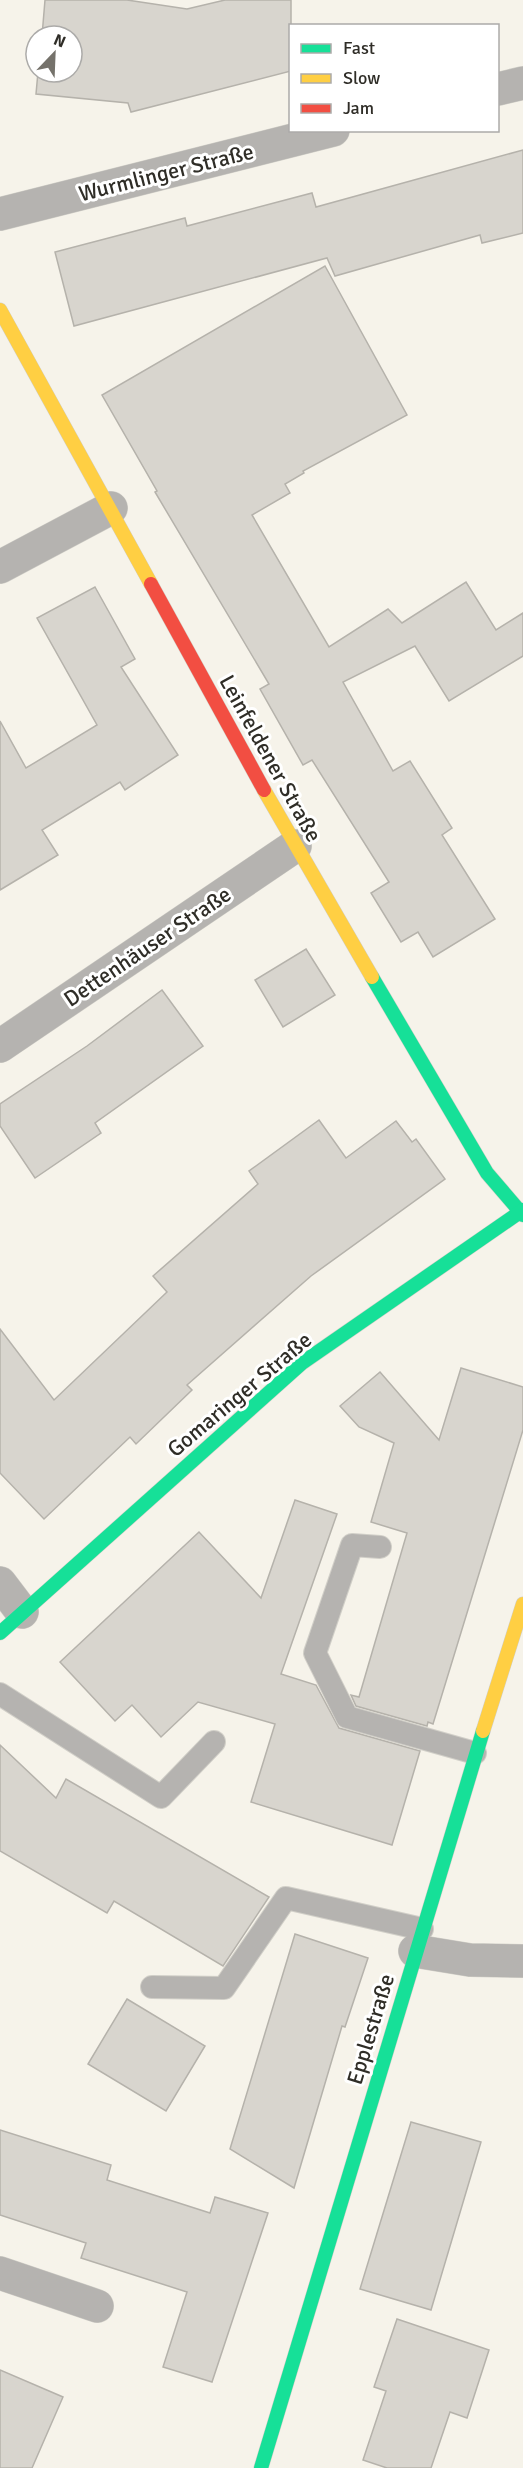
<svg xmlns="http://www.w3.org/2000/svg" width="523" height="2468" font-family="Signika,sans-serif">
<style>
.building{fill:#d8d5ce;stroke:#b5b2ab;stroke-width:1.5}
.lines{fill:none;stroke-linecap:round;stroke-linejoin:round}
.lane-casing{stroke:#d1cfc8;stroke-width:24}
.street-casing{stroke:#d1cfc8;stroke-width:34}
.fast-casing{stroke:#d1cfc8;stroke-width:15}
.slow-casing{stroke:#d1cfc8;stroke-width:15}
.jam-casing{stroke:#d1cfc8;stroke-width:15}
.lane{stroke:#b5b3b0;stroke-width:22}
.street{stroke:#b5b3b0;stroke-width:33}
.fast{stroke:#16e098;stroke-width:14}
.slow{stroke:#ffcf43;stroke-width:14}
.jam{stroke:#f24e42;stroke-width:14}
.labels{text-anchor:middle;stroke-width:6;stroke-linejoin:round;paint-order:stroke}
.street-label{font-size:22px;fill:#2f2d27;stroke:#fff}
</style>
<rect width="100%" height="100%" fill="#f6f3ea"/>
<g class="building">
<path d="M 45,0 L 127,0 L 187,9 L 225,0 L 291,0 L 291,71 L 131,112 L 128,103 L 36,94 L 38,72 L 72,72 L 72,36 L 42,36 Z"/>
<path d="M 523,150 L 523,233 L 482,243 L 480,235 L 335,276 L 327,258 L 74,326 L 55,252 L 185,218 L 187,226 L 312,193 L 316,207 Z"/>
<path d="M 325,266 L 407,415 L 303,471 L 304,473 L 285,484 L 290,493 L 252,515 L 329,647 L 388,609 L 402,623 L 466,582 L 496,630 L 523,613 L 523,656 L 449,701 L 415,646 L 343,682 L 393,771 L 410,761 L 452,828 L 442,835 L 495,919 L 433,957 L 418,932 L 401,942 L 371,893 L 389,882 L 312,760 L 303,765 L 260,689 L 269,684 L 155,492 L 157,491 L 102,395 Z"/>
<path d="M 95,587 L 135,659 L 121,667 L 178,755 L 125,790 L 120,782 L 42,830 L 58,855 L 0,890 L 0,721 L 26,768 L 97,725 L 37,618 Z"/>
<path d="M 306,949 L 335,995 L 283,1027 L 255,980 Z"/>
<path d="M 162,990 L 203,1046 L 95,1123 L 101,1133 L 35,1178 L 0,1126 L 0,1104 L 87,1046 Z"/>
<path d="M 319,1120 L 346,1158 L 396,1121 L 412,1142 L 416,1139 L 445,1179 L 311,1276 L 187,1385 L 192,1390 L 136,1444 L 130,1437 L 44,1519 L 0,1473 L 0,1329 L 54,1400 L 167,1292 L 153,1276 L 258,1184 L 249,1171 Z"/>
<path d="M 461,1368 L 523,1387 L 523,1430 L 433,1724 L 428,1722 L 427,1726 L 356,1706 L 351,1695 L 359,1697 L 407,1533 L 371,1522 L 394,1443 L 359,1427 L 340,1406 L 380,1372 L 439,1440 Z"/>
<path d="M 295,1500 L 337,1514 L 281,1674 L 316,1685 L 339,1728 L 420,1751 L 392,1845 L 251,1802 L 275,1724 L 198,1702 L 161,1737 L 132,1705 L 115,1721 L 60,1662 L 199,1532 L 261,1598 Z"/>
<path d="M 0,1745 L 56,1798 L 66,1779 L 269,1897 L 223,1966 L 114,1901 L 107,1913 L 0,1851 Z"/>
<path d="M 295,1934 L 368,1958 L 345,2027 L 342,2026 L 294,2188 L 230,2149 Z"/>
<path d="M 127,1999 L 205,2046 L 166,2111 L 88,2064 Z"/>
<path d="M 411,2122 L 481,2142 L 431,2310 L 360,2289 Z"/>
<path d="M 0,2130 L 111,2165 L 107,2180 L 210,2213 L 215,2197 L 268,2213 L 212,2382 L 163,2367 L 187,2292 L 81,2258 L 86,2243 L 0,2215 Z"/>
<path d="M 397,2319 L 489,2350 L 467,2418 L 450,2412 L 431,2468 L 387,2468 L 363,2460 L 386,2391 L 374,2387 Z"/>
<path d="M 0,2370 L 63,2397 L 32,2468 L 0,2468 Z"/>
</g>
<g class="lines">
<g class="lane-casing">
<g id="lane">
<path d="M 380,1547 L 352,1545 L 315,1653 L 347,1717 L 475,1753"/>
<path d="M 0,1694 L 161,1797 L 214,1742"/>
<path d="M 152,1987 L 224,1988 L 286,1898 L 422,1929"/>
</g>
</g>
<g class="street-casing">
<g id="street">
<path d="M 498,89 L 523,83"/>
<path d="M 0,214 L 333,130"/>
<path d="M 0,567 L 111,508"/>
<path d="M 0,1046 L 295,846"/>
<path d="M 0,1583 L 22,1612"/>
<path d="M 415,1951 L 470,1960 L 523,1961"/>
<path d="M 0,2273 L 97,2306"/>
</g>
</g>
<g class="fast-casing">
<g id="fast">
<path d="M 372,977 L 487,1173 L 523,1215"/>
<path d="M 0,1633 L 302,1363 L 523,1210"/>
<path d="M 261,2468 L 483,1731"/>
</g>
</g>
<g class="slow-casing">
<g id="slow">
<path d="M 0,310 L 151,584"/>
<path d="M 264,790 L 372,977"/>
<path d="M 483,1731 L 523,1604"/>
</g>
</g>
<g class="jam-casing">
<path id="jam" d="M 151,584 L 264,790"/>
</g>
<use href="#lane" class="lane"/>
<use href="#street" class="street"/>
<use href="#fast" class="fast"/>
<use href="#slow" class="slow"/>
<use href="#jam" class="jam"/>
</g>
<g class="labels">
<g class="street-label">
<text transform="translate(166 172) rotate(-14)" y="8">Wurmlinger Straße</text>
<text transform="translate(271 758) rotate(61)" y="8">Leinfeldener Straße</text>
<text transform="translate(147 946) rotate(-34)" y="8">Dettenhäuser Straße</text>
<text transform="translate(239 1394) rotate(-40)" y="8">Gomaringer Straße</text>
<text transform="translate(370 2029) rotate(-73)" y="8">Epplestraße</text>
</g>
</g>
<rect x="289" y="24" width="210" height="108" fill="#ffffff" stroke="#acaba9" stroke-width="1.5"/>
<rect x="301" y="44" width="30" height="9" fill="#16e098" stroke="#acaba9" stroke-width="1.5"/>
<text x="343" y="54" font-size="18" fill="#2f2d27">Fast</text>
<rect x="301" y="74" width="30" height="9" fill="#ffcf43" stroke="#acaba9" stroke-width="1.5"/>
<text x="343" y="84" font-size="18" fill="#2f2d27">Slow</text>
<rect x="301" y="104" width="30" height="9" fill="#f24e42" stroke="#acaba9" stroke-width="1.5"/>
<text x="343" y="114" font-size="18" fill="#2f2d27">Jam</text>
<g transform="translate(54 54) rotate(23)"><circle r="28" fill="#ffffff" stroke="#acaba9" stroke-width="1.5"/>
<path d="M0-4.5L10 22L0 15L-10 22Z" fill="#75726b"/>
<text y="-9" font-size="16" font-weight="bold" text-anchor="middle" fill="#2f2d27">N</text>
</g>
</svg>
